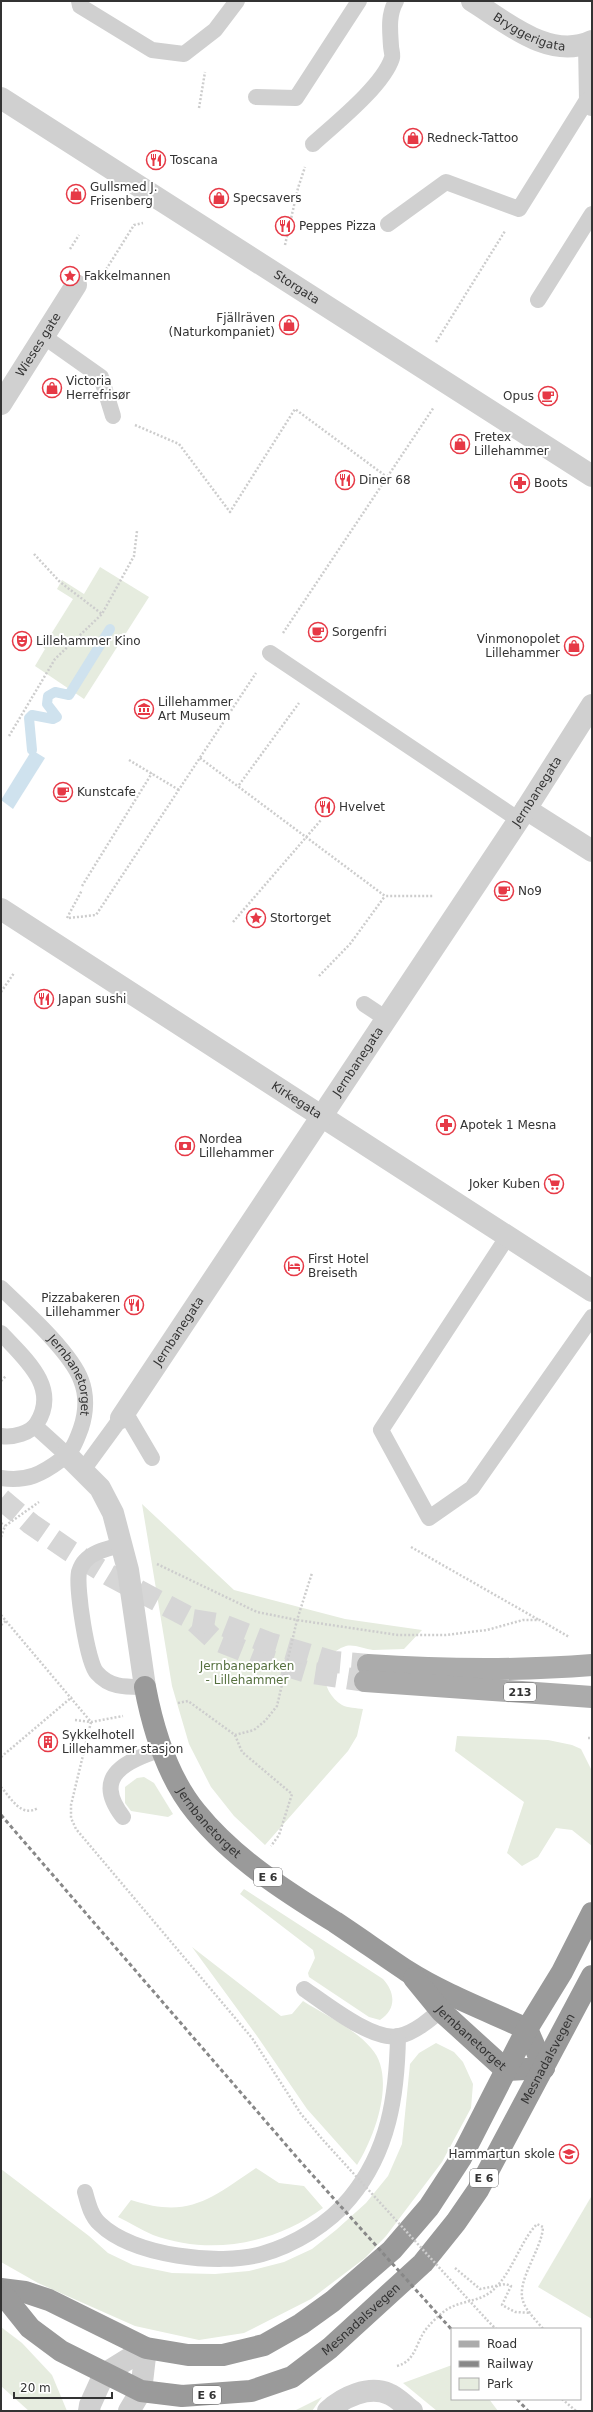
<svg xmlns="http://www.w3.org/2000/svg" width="593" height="2412" font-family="'DejaVu Sans',sans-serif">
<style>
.green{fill:#e6ecdf}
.water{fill:#cfe2ee}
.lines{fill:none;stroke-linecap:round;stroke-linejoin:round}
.stream{stroke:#cfe2ee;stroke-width:10}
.primary-tunnel{stroke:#d6d6d6;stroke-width:22;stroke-dasharray:22 11;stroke-linecap:butt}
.path{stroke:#cdcdcd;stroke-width:2.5;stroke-dasharray:2 2;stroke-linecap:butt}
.lane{stroke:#d0d0d0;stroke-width:16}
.street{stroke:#d0d0d0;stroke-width:22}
.primary{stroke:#ababab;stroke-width:22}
.highway{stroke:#9a9a9a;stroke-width:22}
.rail{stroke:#888;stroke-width:3;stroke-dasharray:4 3;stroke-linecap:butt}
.path-bridge{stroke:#cdcdcd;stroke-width:2.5;stroke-dasharray:2 2;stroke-linecap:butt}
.labels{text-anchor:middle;stroke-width:4;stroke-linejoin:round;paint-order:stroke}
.shield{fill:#fff;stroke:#707070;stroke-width:1}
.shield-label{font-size:11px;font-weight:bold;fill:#333}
.street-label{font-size:12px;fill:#333;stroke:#fff}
.poi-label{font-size:12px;fill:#333;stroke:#fff;text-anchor:start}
.park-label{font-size:12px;fill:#56703f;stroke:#fff}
</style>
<rect width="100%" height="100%" fill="#fff"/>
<g class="green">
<path d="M 100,567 L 149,597 L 84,699 L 35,666 L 45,649 L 43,647 L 73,599 L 57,589 L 62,580 L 84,594 Z"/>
<path d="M 142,1504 L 234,1590 L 345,1619 L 422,1630 L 404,1649 C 394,1649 383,1650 373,1650 C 365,1649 354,1644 346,1646 C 317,1655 319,1691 342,1705 C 347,1708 357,1708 363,1709 L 357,1736 L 348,1751 L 265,1845 L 234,1816 L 211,1787 L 189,1744 L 172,1686 Z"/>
<path d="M 457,1736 L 548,1740 L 572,1745 L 581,1749 L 592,1771 L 592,1846 L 572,1830 L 556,1828 L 538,1857 L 522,1866 L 507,1853 L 524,1802 L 455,1751 Z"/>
<path d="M 144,1777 L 154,1783 L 173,1814 L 168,1817 L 131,1811 L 125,1803 L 125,1787 L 137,1778 Z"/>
<path d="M 244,1889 L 383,1979 C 395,1992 397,2009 380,2020 L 369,2017 L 309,1977 L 308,1973 L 315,1958 L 313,1950 L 240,1894 Z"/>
<path d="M 192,1947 L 281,2016 L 292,2014 L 303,2001 C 325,2015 354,2028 371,2048 C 397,2076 375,2137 357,2165 L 307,2109 L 257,2036 Z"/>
<path d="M 436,2043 L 454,2052 L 463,2062 L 473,2084 L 471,2108 L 442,2162 L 386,2236 L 365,2258 L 311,2299 L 244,2333 L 199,2340 L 135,2326 L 38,2283 L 1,2262 L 1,2169 L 89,2236 L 108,2253 L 133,2265 L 172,2273 L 215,2274 L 249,2271 L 284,2262 L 312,2249 L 336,2230 L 366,2203 L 388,2176 L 402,2144 L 410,2064 L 419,2053 Z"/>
<path d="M 256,2168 L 279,2183 L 304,2186 L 323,2208 C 274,2244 211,2256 153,2235 C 141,2230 129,2222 118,2217 L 131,2200 C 189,2219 210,2199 256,2168 Z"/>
<path d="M 591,2197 L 592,2197 L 592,2319 L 538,2287 Z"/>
<path d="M 1,2327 L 22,2343 L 52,2375 L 67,2411 L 29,2411 L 1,2386 Z"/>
<path d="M 452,2365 L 452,2399 L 489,2399 L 498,2411 L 437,2411 L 403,2383 Z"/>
<path d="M 322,2397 L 312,2411 L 294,2411 Z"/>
</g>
<path class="water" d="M 32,750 L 45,758 L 13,809 L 1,800 Z"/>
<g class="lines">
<path class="stream" d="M 32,750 L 29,718 L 32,715 L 53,719 L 57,717 L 47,704 L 48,696 L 55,692 L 69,695 L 110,629"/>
<g class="primary-tunnel">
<path d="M 1,1499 L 31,1524 L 70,1551 L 109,1575 L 192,1619 L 214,1639 L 264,1659 L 307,1672 L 365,1681"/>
<path d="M 193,1620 L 223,1625 L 269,1643 L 334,1662 L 368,1665"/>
</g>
<g class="path">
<path d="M 199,108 L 205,72"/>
<path d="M 285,245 L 298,188 L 305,167"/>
<path d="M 70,249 L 79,235"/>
<path d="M 102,276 L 134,225 L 143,223"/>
<path d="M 436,342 L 505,231"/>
<path d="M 135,425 L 179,444 L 230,512 L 295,409 L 387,477"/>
<path d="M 34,554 L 60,582 L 102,614"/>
<path d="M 283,633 L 434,407"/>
<path d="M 9,736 L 55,659 L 102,614 L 134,556 L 137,531"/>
<path d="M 200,758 L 385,896 L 434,896"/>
<path d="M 129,760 L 179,790"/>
<path d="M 239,785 L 299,703"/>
<path d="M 82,886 L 152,773"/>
<path d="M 67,918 L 82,890"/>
<path d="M 69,918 L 96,915 L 256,673"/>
<path d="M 233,922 L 321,820"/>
<path d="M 319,976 L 350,944 L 385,896"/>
<path d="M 1,992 L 14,973"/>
<path d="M 1,1381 L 6,1376"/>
<path d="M 1,1523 L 5,1526"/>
<path d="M 1,1537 L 5,1526 L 39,1502"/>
<path d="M 411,1547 L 539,1620"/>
<path d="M 157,1564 L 257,1612 L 297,1620 L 398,1635 L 446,1635 L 487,1630 L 523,1620 L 540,1620 L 569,1637"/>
<path d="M 1,1615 L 91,1722 L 71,1805 L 71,1818 L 76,1829 L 252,2038 L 301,2114 L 323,2140"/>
<path d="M 1,1625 L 6,1621"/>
<path d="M 178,1703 L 188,1701 L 235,1735 L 254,1730 L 265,1721 L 277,1706 L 297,1620 L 312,1573"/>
<path d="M 75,1720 L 91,1722 L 123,1716"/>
<path d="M 235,1735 L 242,1752 L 292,1794 L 279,1835 L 271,1846"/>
<path d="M 588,1738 L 592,1738"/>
<path d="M 1,1757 L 72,1697"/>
<path d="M 1,1787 C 11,1798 21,1818 38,1808"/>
<path d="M 455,2268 L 480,2289 L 506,2284 L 511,2286 L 502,2305 L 515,2312 L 531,2313"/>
<path d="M 487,2320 L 496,2329"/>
<path d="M 397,2366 C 415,2361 415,2346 424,2332 C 428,2326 435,2319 441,2314 C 458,2298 481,2305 497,2286 C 514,2268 520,2242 537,2224 L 543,2227 C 542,2249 516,2281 523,2301 C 526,2311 537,2321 543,2329"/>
<path d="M 562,2399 L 576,2411"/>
</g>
<g class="lane">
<path d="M 79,1 L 80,6 L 152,50 L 184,54 L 215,30 L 237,1"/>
<path d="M 256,97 L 296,98 L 359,1"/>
<path d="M 591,108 L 587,100 L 586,44 L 592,45"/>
<path d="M 313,144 C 335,124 383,86 392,58 C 393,55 391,49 391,46 C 390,30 388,15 396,1"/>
<path d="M 388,224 L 446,182 L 519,209 L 587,100"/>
<path d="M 538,300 L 592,214"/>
<path d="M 43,336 L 101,377 L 113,416"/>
<path d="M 270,653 L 519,820"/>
<path d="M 364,1004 L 385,1018"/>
<path d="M 508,1236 L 381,1430 L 429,1518 L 472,1488 L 592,1317"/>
<path id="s1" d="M 1,1288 C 23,1309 71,1352 81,1380 C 87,1395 86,1413 81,1428 C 77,1439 73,1451 62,1459 C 42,1474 27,1482 1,1478"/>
<path d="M 1,1333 C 24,1358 60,1387 37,1423 C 31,1433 13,1438 1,1436"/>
<path d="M 125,1412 L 152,1458"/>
<path d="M 35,1426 L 67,1455"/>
<path d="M 83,1470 L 121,1418"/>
<path d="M 120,1545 C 108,1549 94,1551 85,1561 C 82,1564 80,1569 79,1572 C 76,1587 87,1663 97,1673 C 110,1688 126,1687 145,1687"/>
<path d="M 123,1817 C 91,1775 127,1761 162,1749"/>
<path d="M 304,1989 C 325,2003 373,2042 399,2036 C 417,2032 434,2016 448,2004"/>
<path d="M 85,2192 C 88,2203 91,2216 100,2224 C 133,2256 219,2266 262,2254 C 294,2245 329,2224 350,2198 C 389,2151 397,2095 398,2036"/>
</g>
<g class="street">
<path id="s2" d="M 472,1 C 506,22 550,61 592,41"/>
<path id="s3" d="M 1,98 L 592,476"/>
<path id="s4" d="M 1,404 L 76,285"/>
<path d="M 526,809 L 592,851"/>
<path id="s5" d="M 1,909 L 592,1291"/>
<path id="s6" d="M 121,1418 L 526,809 L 592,705"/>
<path d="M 67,1455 L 100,1488 L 113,1513 L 128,1570 L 145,1687"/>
<path d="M 89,2411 L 90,2405 L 104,2374 L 146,2348"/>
<path d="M 129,2411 L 141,2391 L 146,2348"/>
<path d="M 328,2411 C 343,2397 369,2385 389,2394 C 397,2397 405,2406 412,2411"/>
</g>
<g class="primary">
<path d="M 368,1665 C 443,1670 517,1671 592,1665"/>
<path d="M 365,1681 L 592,1697"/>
</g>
<g class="highway">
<path id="s7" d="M 145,1687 C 153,1729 168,1778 196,1812 C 233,1858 285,1891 335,1922 C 359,1938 383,1955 407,1971 C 443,1994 488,2011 527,2029 L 544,2068"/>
<path id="s8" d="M 414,1978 L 441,2011 L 506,2070 L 544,2068"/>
<path d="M 1,2289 L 25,2292 L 49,2300 L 146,2348 L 188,2355 L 223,2355 L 264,2345 L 301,2324 L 333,2301 L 392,2250 L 429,2207 L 461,2158 L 527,2029 L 562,1972 L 592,1913"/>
<path id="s9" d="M 1,2292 L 30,2328 L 61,2351 L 141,2391 L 182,2396 L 251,2391 L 292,2377 L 330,2348 L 423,2263 L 456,2222 L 478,2190 L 592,1976"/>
</g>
<g class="rail">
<path d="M 1,1815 L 300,2161 L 452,2330"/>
<path d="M 517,2399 L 528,2411"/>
</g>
<path class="path-bridge" d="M 323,2140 L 487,2320"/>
</g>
<defs>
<g id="shop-ring" transform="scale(1)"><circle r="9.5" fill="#fff" stroke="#e63946" stroke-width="1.5"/><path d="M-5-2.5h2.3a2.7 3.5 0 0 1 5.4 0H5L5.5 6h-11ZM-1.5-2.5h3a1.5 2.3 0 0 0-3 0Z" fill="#e63946"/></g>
<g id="restaurant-ring" transform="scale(1)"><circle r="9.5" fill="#fff" stroke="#e63946" stroke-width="1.5"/><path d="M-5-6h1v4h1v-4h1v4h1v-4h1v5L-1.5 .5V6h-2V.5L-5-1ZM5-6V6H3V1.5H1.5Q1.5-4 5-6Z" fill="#e63946"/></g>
<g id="sight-ring" transform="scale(1)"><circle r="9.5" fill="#fff" stroke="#e63946" stroke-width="1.5"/><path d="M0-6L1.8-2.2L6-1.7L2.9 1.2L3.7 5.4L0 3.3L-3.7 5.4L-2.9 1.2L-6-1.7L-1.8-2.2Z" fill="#e63946"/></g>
<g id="cafe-ring" transform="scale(1)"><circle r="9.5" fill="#fff" stroke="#e63946" stroke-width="1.5"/><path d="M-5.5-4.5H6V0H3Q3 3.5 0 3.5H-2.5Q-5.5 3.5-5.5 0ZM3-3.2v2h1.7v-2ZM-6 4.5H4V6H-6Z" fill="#e63946"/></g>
<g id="pharmacy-ring" transform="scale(1)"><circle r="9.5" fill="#fff" stroke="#e63946" stroke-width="1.5"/><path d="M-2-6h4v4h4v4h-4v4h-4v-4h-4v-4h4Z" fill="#e63946"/></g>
<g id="theatre-ring" transform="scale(1)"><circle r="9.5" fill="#fff" stroke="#e63946" stroke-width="1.5"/><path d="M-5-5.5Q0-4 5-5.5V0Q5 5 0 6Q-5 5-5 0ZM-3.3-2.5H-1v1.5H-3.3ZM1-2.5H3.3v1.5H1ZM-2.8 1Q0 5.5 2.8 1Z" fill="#e63946"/></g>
<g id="museum-ring" transform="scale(1)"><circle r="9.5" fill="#fff" stroke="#e63946" stroke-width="1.5"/><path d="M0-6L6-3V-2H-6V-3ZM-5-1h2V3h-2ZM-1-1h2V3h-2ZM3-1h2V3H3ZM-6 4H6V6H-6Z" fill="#e63946"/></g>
<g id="bank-ring" transform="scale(1)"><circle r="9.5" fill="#fff" stroke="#e63946" stroke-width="1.5"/><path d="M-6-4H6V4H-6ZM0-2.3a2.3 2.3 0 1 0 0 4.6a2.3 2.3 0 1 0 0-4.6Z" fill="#e63946"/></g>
<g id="supermarket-ring" transform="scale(1)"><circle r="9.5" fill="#fff" stroke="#e63946" stroke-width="1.5"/><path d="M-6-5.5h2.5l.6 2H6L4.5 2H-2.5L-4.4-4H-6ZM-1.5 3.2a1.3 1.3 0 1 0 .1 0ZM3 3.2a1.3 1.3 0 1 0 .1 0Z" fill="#e63946"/></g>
<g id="hotel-ring" transform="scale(1)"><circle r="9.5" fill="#fff" stroke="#e63946" stroke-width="1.5"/><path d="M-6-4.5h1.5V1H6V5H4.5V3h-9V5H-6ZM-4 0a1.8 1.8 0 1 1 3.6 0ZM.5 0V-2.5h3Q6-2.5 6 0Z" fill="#e63946"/></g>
<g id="building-ring" transform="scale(1)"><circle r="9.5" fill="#fff" stroke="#e63946" stroke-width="1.5"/><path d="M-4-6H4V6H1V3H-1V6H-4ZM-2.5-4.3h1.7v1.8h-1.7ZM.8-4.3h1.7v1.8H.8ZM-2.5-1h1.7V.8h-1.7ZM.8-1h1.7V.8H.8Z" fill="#e63946"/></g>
<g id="school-ring" transform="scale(1)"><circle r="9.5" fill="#fff" stroke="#e63946" stroke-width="1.5"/><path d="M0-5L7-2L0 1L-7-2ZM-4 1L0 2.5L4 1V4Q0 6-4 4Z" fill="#e63946"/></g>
</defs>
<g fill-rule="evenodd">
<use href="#shop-ring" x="413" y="138"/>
<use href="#restaurant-ring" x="156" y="160"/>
<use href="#shop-ring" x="76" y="194"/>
<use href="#shop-ring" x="219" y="198"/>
<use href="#restaurant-ring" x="285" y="226"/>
<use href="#sight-ring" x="70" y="276"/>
<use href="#shop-ring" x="289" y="325"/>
<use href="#shop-ring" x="52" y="388"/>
<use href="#cafe-ring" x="548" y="396"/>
<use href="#shop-ring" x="460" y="444"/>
<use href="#restaurant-ring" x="345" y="480"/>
<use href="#pharmacy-ring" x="520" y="483"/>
<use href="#cafe-ring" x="318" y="632"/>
<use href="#theatre-ring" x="22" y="641"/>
<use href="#shop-ring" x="574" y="646"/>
<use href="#museum-ring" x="144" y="709"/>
<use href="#cafe-ring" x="63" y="792"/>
<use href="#restaurant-ring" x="325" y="807"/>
<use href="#cafe-ring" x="504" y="891"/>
<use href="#sight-ring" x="256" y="918"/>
<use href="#restaurant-ring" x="44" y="999"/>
<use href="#pharmacy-ring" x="446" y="1125"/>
<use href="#bank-ring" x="185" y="1146"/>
<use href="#supermarket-ring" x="554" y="1184"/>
<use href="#hotel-ring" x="294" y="1266"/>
<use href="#restaurant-ring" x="134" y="1305"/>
<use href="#building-ring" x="48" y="1742"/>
<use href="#school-ring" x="569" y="2154"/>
</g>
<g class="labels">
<g class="shield">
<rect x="504" y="1683" width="32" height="18" rx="3"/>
<rect x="254" y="1868" width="28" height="18" rx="3"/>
<rect x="470" y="2169" width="28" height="18" rx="3"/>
<rect x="193" y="2386" width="28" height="18" rx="3"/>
</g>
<g class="shield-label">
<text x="520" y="1696">213</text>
<text x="268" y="1881">E 6</text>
<text x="484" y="2182">E 6</text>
<text x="207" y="2399">E 6</text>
</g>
<g class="street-label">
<text dy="4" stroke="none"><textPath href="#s2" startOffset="66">Bryggerigata</textPath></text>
<text dy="4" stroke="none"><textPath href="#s3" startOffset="351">Storgata</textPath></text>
<text dy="4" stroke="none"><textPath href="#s4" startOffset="70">Wieses gate</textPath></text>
<text dy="4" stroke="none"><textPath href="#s6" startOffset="752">Jernbanegata</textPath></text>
<text dy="4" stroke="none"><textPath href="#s6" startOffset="428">Jernbanegata</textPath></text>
<text dy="4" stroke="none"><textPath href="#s5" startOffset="352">Kirkegata</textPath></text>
<text dy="4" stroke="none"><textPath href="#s6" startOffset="104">Jernbanegata</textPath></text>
<text dy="4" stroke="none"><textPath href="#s1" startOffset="114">Jernbanetorget</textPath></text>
<text dy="4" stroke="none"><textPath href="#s7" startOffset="153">Jernbanetorget</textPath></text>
<text dy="4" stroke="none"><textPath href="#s8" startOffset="83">Jernbanetorget</textPath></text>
<text dy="4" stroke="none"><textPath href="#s9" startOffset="742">Mesnadalsvegen</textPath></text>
<text dy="4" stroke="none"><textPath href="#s9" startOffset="418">Mesnadalsvegen</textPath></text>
</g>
<g class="poi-label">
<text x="427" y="142">Redneck-Tattoo</text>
<text x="170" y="164">Toscana</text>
<text x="90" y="191">Gullsmed J.<tspan x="90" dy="14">Frisenberg</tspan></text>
<text x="233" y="202">Specsavers</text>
<text x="299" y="230">Peppes Pizza</text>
<text x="84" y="280">Fakkelmannen</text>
<text x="275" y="322" text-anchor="end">Fjällräven<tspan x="275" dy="14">(Naturkompaniet)</tspan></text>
<text x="66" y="385">Victoria<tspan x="66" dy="14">Herrefrisør</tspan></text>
<text x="534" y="400" text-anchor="end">Opus</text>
<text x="474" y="441">Fretex<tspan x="474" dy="14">Lillehammer</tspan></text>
<text x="359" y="484">Diner 68</text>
<text x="534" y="487">Boots</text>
<text x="332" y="636">Sorgenfri</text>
<text x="560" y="643" text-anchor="end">Vinmonopolet<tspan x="560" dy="14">Lillehammer</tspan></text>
<text x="36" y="645">Lillehammer Kino</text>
<text x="158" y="706">Lillehammer<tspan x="158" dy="14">Art Museum</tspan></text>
<text x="77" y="796">Kunstcafe</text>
<text x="339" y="811">Hvelvet</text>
<text x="518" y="895">No9</text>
<text x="270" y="922">Stortorget</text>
<text x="58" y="1003">Japan sushi</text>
<text x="460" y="1129">Apotek 1 Mesna</text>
<text x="199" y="1143">Nordea<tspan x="199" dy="14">Lillehammer</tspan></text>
<text x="540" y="1188" text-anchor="end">Joker Kuben</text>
<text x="308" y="1263">First Hotel<tspan x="308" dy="14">Breiseth</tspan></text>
<text x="120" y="1302" text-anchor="end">Pizzabakeren<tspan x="120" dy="14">Lillehammer</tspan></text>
<text x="62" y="1739">Sykkelhotell<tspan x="62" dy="14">Lillehammer stasjon</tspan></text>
<text x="555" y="2158" text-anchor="end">Hammartun skole</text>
</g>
<g class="park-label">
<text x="247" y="1670">Jernbaneparken<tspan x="247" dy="14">- Lillehammer</tspan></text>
</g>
</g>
<rect width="593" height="2412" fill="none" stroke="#333333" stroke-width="4"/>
<rect x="451" y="2328" width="130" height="72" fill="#ffffff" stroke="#adadad"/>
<rect x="459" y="2341" width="20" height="6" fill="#ababab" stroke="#adadad"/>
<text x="487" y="2348" font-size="12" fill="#333333">Road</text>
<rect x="459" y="2361" width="20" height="6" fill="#888888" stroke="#adadad"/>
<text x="487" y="2368" font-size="12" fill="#333333">Railway</text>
<rect x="459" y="2378" width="20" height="12" fill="#e6ecdf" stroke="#adadad"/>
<text x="487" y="2388" font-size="12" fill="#333333">Park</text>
<path d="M14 2392v6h98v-6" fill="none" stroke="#333333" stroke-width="2"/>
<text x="20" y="2392" font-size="12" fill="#333333" stroke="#ffffff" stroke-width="3" paint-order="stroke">20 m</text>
</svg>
